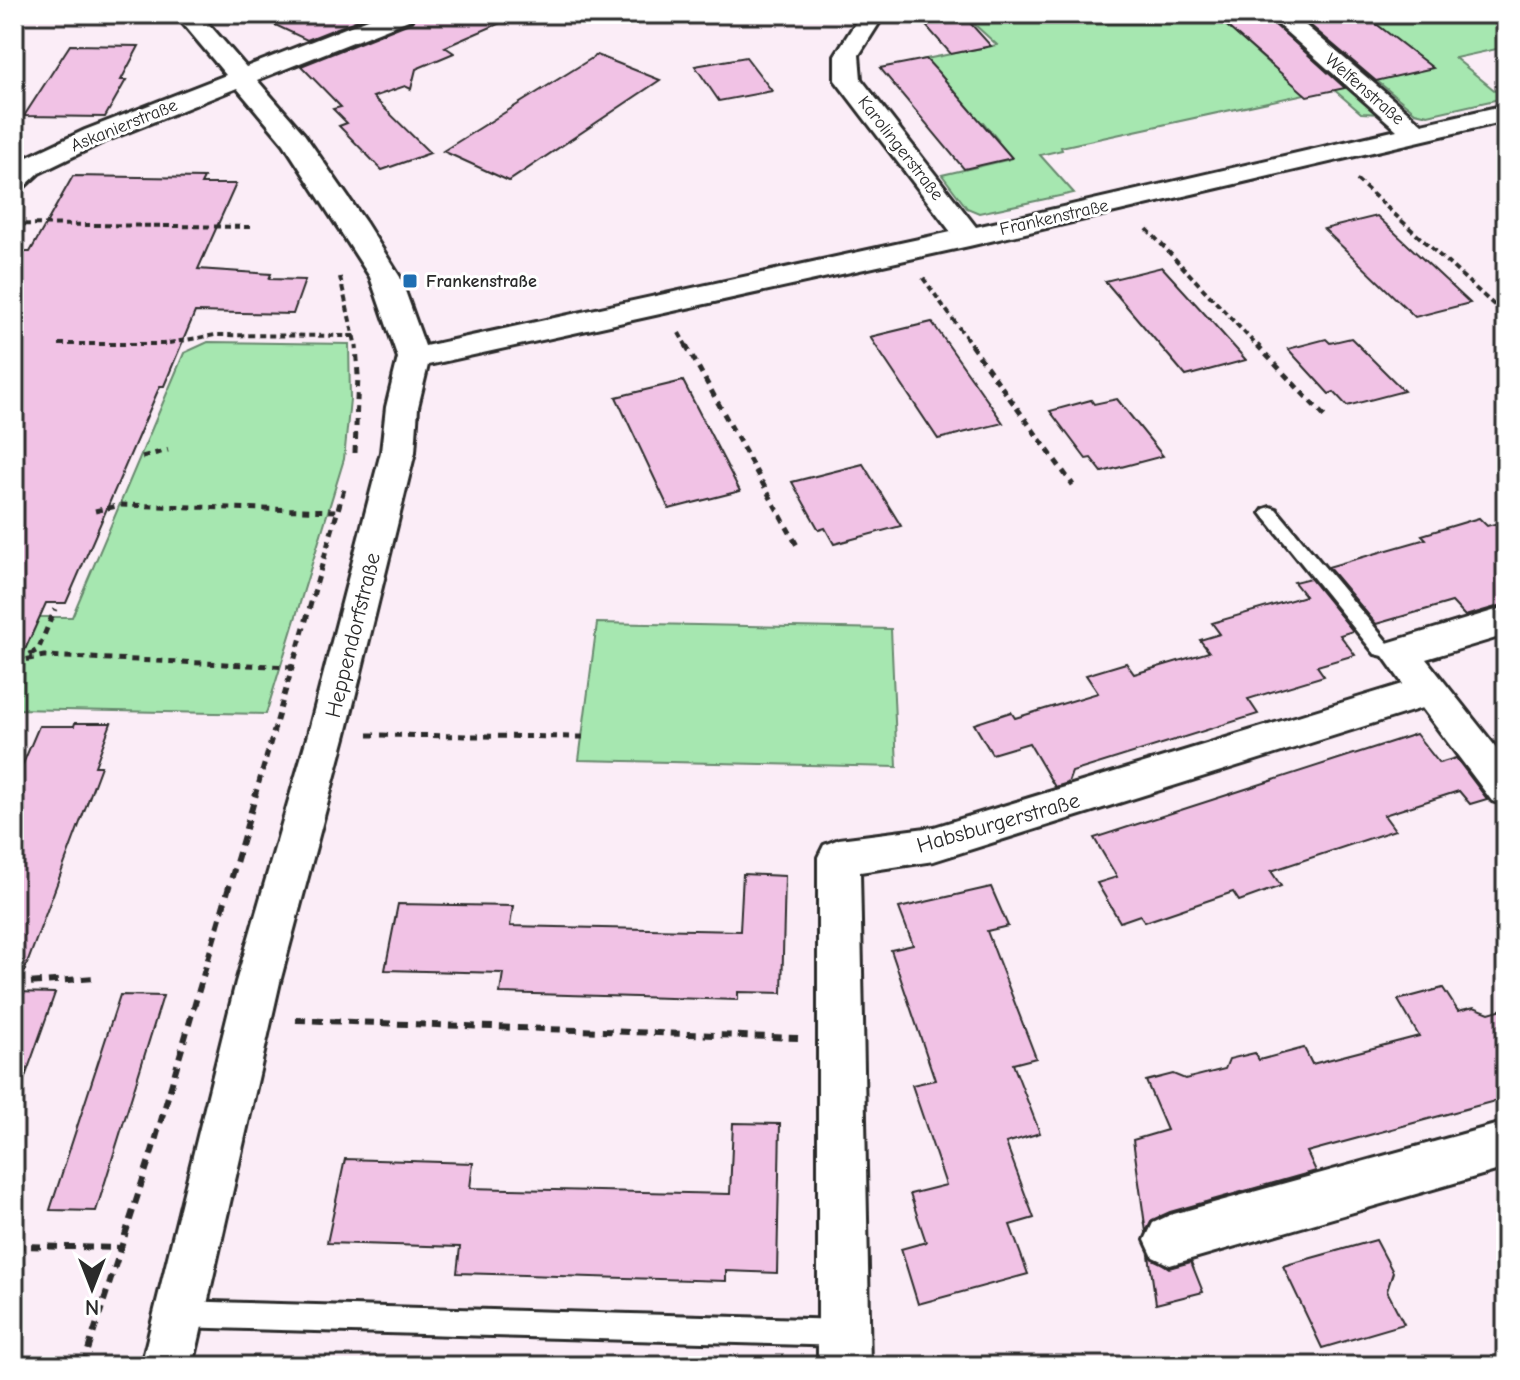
<svg xmlns="http://www.w3.org/2000/svg" width="1520" height="1380" font-family="'Comic Neue',sans-serif">
<style>
.green{fill:#a6e7b0;stroke:#68896e;stroke-width:2}
.building{fill:#f1c2e5;stroke:#2b2b2b;stroke-width:2}
.lines{fill:none;stroke-linecap:round;stroke-linejoin:round}
.service-casing{stroke:#2b2b2b;stroke-width:6}
.minor-casing{stroke:#2b2b2b;stroke-width:6}
.path-far2{stroke:#2b2b2b;stroke-width:4;stroke-dasharray:6 4;stroke-linecap:butt}
.path-far1{stroke:#2b2b2b;stroke-width:5;stroke-dasharray:7 6;stroke-linecap:butt}
.path{stroke:#2b2b2b;stroke-width:6;stroke-dasharray:10 7;stroke-linecap:butt}
.service{fill:#fff;fill-rule:evenodd}
.minor{fill:#fff;fill-rule:evenodd}
.poi-dot{fill:#1f6fb2;stroke:#fff;stroke-width:3}
.labels{text-anchor:middle;stroke-width:6;stroke-linejoin:round;paint-order:stroke}
.far-street-label{font-size:18px;fill:#2b2b2b;stroke:#fff}
.far-poi-label{font-size:18px;font-weight:bold;fill:#2b2b2b;stroke:#fff;text-anchor:start}
.street-label{font-size:22px;fill:#2b2b2b;stroke:#fff}
</style>
<rect width="100%" height="100%" fill="#fbedf7"/>
<filter id="ink" filterUnits="userSpaceOnUse"><feTurbulence type="fractalNoise" baseFrequency=".0125" numOctaves="2"/><feDisplacementMap in="SourceGraphic" scale="16" xChannelSelector="R" yChannelSelector="G"/><feConvolveMatrix kernelMatrix="1 2 1 2 8 2 1 2 1" color-interpolation-filters="sRGB"/></filter>
<g filter="url(#ink)">
<g class="green">
<path d="M 963,14 L 1267,14 L 1247,19 L 1235,33 L 1268,63 L 1291,59 L 1310,75 L 1331,71 L 1383,114 L 1361,113 L 1332,88 L 1061,147 L 1062,150 L 1040,155 L 1074,193 L 979,213 L 967,208 L 942,175 L 1007,160 L 992,142 L 998,140 L 983,122 L 976,123 L 940,74 L 934,75 L 921,60 L 997,45 Z"/>
<path d="M 1295,14 L 1506,14 L 1506,47 L 1455,58 L 1504,98 L 1428,115 L 1415,112 Z"/>
<path d="M 208,342 L 349,344 L 350,399 L 344,459 L 266,714 L 14,709 L 14,617 L 72,617 L 184,353 Z"/>
<path d="M 597,623 L 891,629 L 897,767 L 579,760 Z"/>
</g>
<g class="building">
<path d="M 252,14 L 373,14 L 307,40 Z"/>
<path d="M 417,14 L 521,14 L 445,47 L 454,53 L 416,69 L 411,89 L 405,86 L 373,97 L 430,153 L 382,170 L 339,126 L 347,123 L 333,109 L 341,107 L 301,66 L 412,22 Z"/>
<path d="M 962,14 L 991,46 L 951,54 L 921,20 Z"/>
<path d="M 1213,14 L 1263,14 L 1345,88 L 1307,96 Z"/>
<path d="M 1297,14 L 1366,16 L 1433,68 L 1376,81 Z"/>
<path d="M 70,45 L 139,46 L 121,80 L 126,80 L 105,117 L 24,116 Z"/>
<path d="M 597,55 L 660,80 L 509,181 L 443,151 Z"/>
<path d="M 746,57 L 772,91 L 719,101 L 695,66 Z"/>
<path d="M 926,59 L 938,72 L 1012,158 L 964,169 L 880,68 Z"/>
<path d="M 73,176 L 204,178 L 201,184 L 236,184 L 198,269 L 271,274 L 269,279 L 305,280 L 293,314 L 195,312 L 164,386 L 160,386 L 156,395 L 66,603 L 46,603 L 14,674 L 14,252 L 30,252 Z"/>
<path d="M 1377,216 L 1470,303 L 1415,317 L 1324,229 Z"/>
<path d="M 1162,267 L 1203,312 L 1246,360 L 1186,376 L 1105,281 Z"/>
<path d="M 932,322 L 973,380 L 1003,423 L 938,439 L 870,337 Z"/>
<path d="M 1351,338 L 1404,391 L 1347,406 L 1334,392 L 1329,394 L 1288,349 L 1326,339 L 1330,343 Z"/>
<path d="M 683,381 L 740,491 L 669,509 L 616,397 Z"/>
<path d="M 1117,399 L 1163,456 L 1102,472 L 1091,458 L 1086,459 L 1050,411 L 1091,400 L 1094,404 Z"/>
<path d="M 863,464 L 901,526 L 834,544 L 825,528 L 819,530 L 792,482 Z"/>
<path d="M 1479,518 L 1487,526 L 1506,521 L 1506,604 L 1465,616 L 1452,602 L 1376,624 L 1328,567 L 1426,539 L 1422,535 Z"/>
<path d="M 1310,578 L 1353,631 L 1340,635 L 1355,655 L 1317,666 L 1324,676 L 1248,699 L 1258,714 L 1072,772 L 1068,783 L 1055,787 L 1029,743 L 992,754 L 974,724 L 1011,712 L 1015,718 L 1098,693 L 1086,675 L 1126,663 L 1134,674 L 1209,652 L 1200,640 L 1220,634 L 1212,623 L 1305,596 L 1294,582 Z"/>
<path d="M 75,723 L 111,723 L 95,766 L 101,766 L 18,988 L 14,987 L 14,785 L 39,726 L 74,726 Z"/>
<path d="M 1416,734 L 1439,763 L 1456,758 L 1487,799 L 1470,804 L 1459,791 L 1384,815 L 1395,830 L 1271,871 L 1281,886 L 1239,901 L 1233,892 L 1145,922 L 1140,915 L 1120,922 L 1097,883 L 1117,877 L 1094,838 Z"/>
<path d="M 743,874 L 785,876 L 782,993 L 738,992 L 738,1000 L 500,993 L 503,973 L 385,970 L 398,904 L 513,906 L 510,926 L 740,931 Z"/>
<path d="M 991,887 L 1008,926 L 987,931 L 1036,1058 L 1013,1064 L 1040,1133 L 1006,1143 L 1034,1218 L 1010,1225 L 1028,1274 L 918,1304 L 901,1249 L 926,1242 L 910,1194 L 946,1185 L 912,1085 L 935,1080 L 891,950 L 913,945 L 899,908 Z"/>
<path d="M 1443,988 L 1458,1011 L 1474,1007 L 1489,1013 L 1506,1008 L 1506,1098 L 1307,1152 L 1316,1171 L 1170,1212 L 1152,1220 L 1146,1232 L 1133,1140 L 1167,1130 L 1146,1081 L 1173,1074 L 1185,1079 L 1225,1069 L 1229,1059 L 1255,1053 L 1259,1060 L 1304,1048 L 1312,1064 L 1419,1036 L 1398,1000 Z"/>
<path d="M 14,992 L 55,993 L 19,1094 L 14,1093 Z"/>
<path d="M 120,995 L 163,996 L 96,1211 L 50,1210 Z"/>
<path d="M 733,1123 L 780,1124 L 777,1273 L 726,1271 L 726,1281 L 457,1273 L 460,1247 L 327,1243 L 345,1159 L 473,1163 L 470,1188 L 730,1194 Z"/>
<path d="M 1376,1240 L 1393,1272 L 1387,1291 L 1404,1324 L 1322,1348 L 1283,1266 Z"/>
<path d="M 1149,1255 L 1169,1268 L 1191,1262 L 1203,1292 L 1156,1304 Z"/>
</g>
<g class="lines">
<g class="service-casing">
<g id="service">
<path d="M 1270,507 L 1276,509 L 1388,643 L 1407,648 L 1410,653 L 1407,658 L 1400,660 L 1375,654 L 1264,517 L 1261,513 L 1264,509 Z"/>
<path d="M 178,1301 L 845,1320 L 855,1323 L 858,1333 L 855,1343 L 845,1346 L 178,1327 L 169,1323 L 165,1314 L 169,1305 Z"/>
</g>
</g>
<g class="minor-casing">
<g id="minor">
<path d="M 175,14 L 200,14 L 246,67 L 381,14 L 414,14 L 411,19 L 257,80 L 304,134 L 366,223 L 400,277 L 425,346 L 951,232 L 835,80 L 835,55 L 861,14 L 885,14 L 859,55 L 861,79 L 976,227 L 1397,130 L 1266,14 L 1292,14 L 1422,124 L 1506,105 L 1506,121 L 969,246 L 428,365 L 418,407 L 415,452 L 346,734 L 280,982 L 193,1366 L 141,1366 L 236,982 L 308,734 L 381,452 L 386,407 L 398,358 L 370,277 L 284,144 L 237,88 L 103,142 L 39,173 L 24,187 L 14,189 L 14,166 L 19,161 L 85,130 L 226,75 Z"/>
<path d="M 1506,607 L 1506,635 L 1426,659 L 1506,760 L 1506,805 L 1492,801 L 1422,708 L 934,861 L 860,872 L 870,1366 L 818,1366 L 818,857 L 824,845 L 839,839 L 934,827 L 1403,684 L 1381,653 L 1387,643 Z"/>
<path d="M 1506,1122 L 1506,1168 L 1170,1265 L 1153,1257 L 1145,1240 L 1153,1223 L 1170,1215 Z"/>
</g>
</g>
<g class="path-far2">
<path d="M 1357,180 L 1506,316"/>
<path d="M 14,224 L 250,227"/>
<path d="M 1147,229 L 1258,347"/>
<path d="M 340,277 L 356,347"/>
<path d="M 923,278 L 973,347"/>
<path d="M 679,333 L 687,347"/>
<path d="M 59,344 L 163,344 L 215,335 L 355,336"/>
</g>
<g class="path-far1">
<path d="M 686,345 L 799,549"/>
<path d="M 971,345 L 1073,485"/>
<path d="M 1257,345 L 1325,417"/>
<path d="M 355,453 L 358,375 L 356,345"/>
<path d="M 142,457 L 168,450"/>
<path d="M 95,511 L 121,505 L 337,511"/>
<path d="M 18,660 L 38,650 L 55,609"/>
<path d="M 14,662 L 44,656 L 293,667"/>
<path d="M 368,735 L 583,737"/>
<path d="M 255,796 L 344,489"/>
</g>
<g class="path">
<path d="M 14,984 L 96,978"/>
<path d="M 296,1020 L 798,1038"/>
<path d="M 14,1211 L 24,1181"/>
<path d="M 14,1246 L 124,1248"/>
<path d="M 83,1366 L 153,1148 L 256,794"/>
</g>
<use href="#service" class="service"/>
<use href="#minor" class="minor"/>
</g>
</g>
<rect class="poi-dot" x="402" y="273" width="16" height="16" rx="4"/>
<g class="labels">
<g class="far-street-label">
<text transform="translate(1365 89) rotate(41)" y="6">Welfenstraße</text>
<text transform="translate(124 125) rotate(-22)" y="6">Askanierstraße</text>
<text transform="translate(901 148) rotate(52)" y="6">Karolingerstraße</text>
<text transform="translate(1054 217) rotate(-13)" y="6">Frankenstraße</text>
</g>
<g class="far-poi-label">
<text x="426" y="287">Frankenstraße</text>
</g>
<g class="street-label">
<text transform="translate(352 635) rotate(-76)" y="8">Heppendorfstraße</text>
<text transform="translate(998 822) rotate(-16)" y="8">Habsburgerstraße</text>
</g>
</g>
<rect width="1520" height="1380" fill="none" stroke="#fff" stroke-width="48"/>
<rect x="24" y="24" width="1472" height="1332" fill="none" stroke="#2b2b2b" stroke-width="3" filter="url(#ink)"/>
<g transform="translate(92 1288) rotate(180)" stroke="#ffffff" stroke-width="6" paint-order="stroke">
<path d="M0-6L14 30L0 20L-14 30Z" fill="#2b2b2b"/>
<text y="-12" font-size="22" font-weight="bold" text-anchor="middle" fill="#2b2b2b">N</text>
</g>
</svg>
